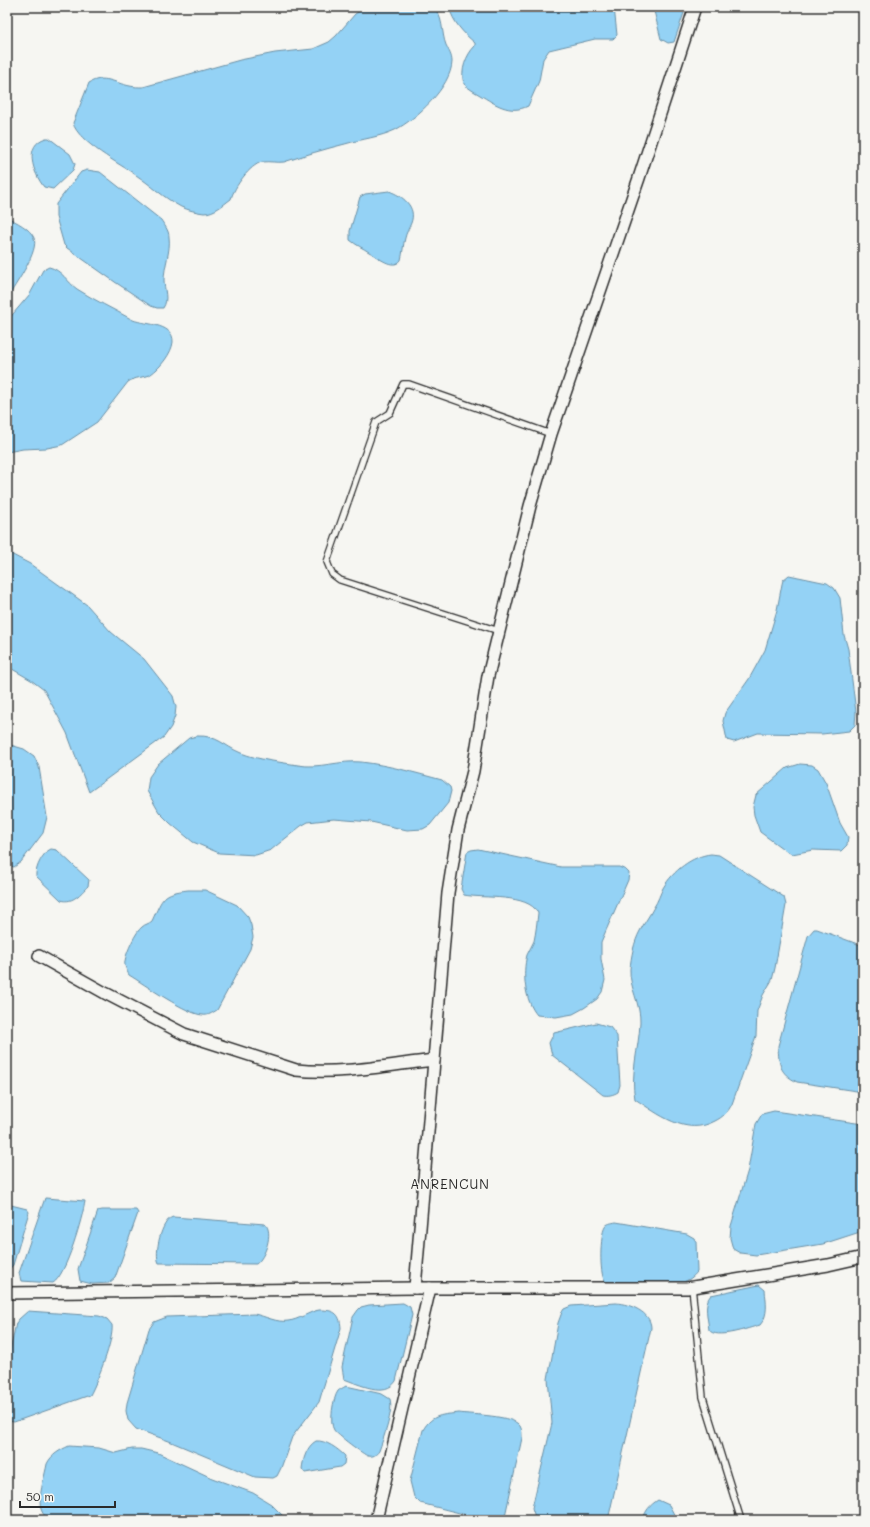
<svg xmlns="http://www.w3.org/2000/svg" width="870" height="1527" font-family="Mali,sans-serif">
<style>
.water{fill:#94d2f5;stroke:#6a8fa4}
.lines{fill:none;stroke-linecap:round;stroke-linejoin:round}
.lane-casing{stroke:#2b2b2b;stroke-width:8}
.street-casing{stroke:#2b2b2b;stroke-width:14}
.lane{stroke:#f6f6f2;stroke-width:5.5}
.street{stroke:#f6f6f2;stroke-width:11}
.labels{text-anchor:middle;stroke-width:3;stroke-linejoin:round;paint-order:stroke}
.quarter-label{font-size:13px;letter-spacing:1px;fill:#2b2b2b;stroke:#f6f6f2}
</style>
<rect width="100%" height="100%" fill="#f6f6f2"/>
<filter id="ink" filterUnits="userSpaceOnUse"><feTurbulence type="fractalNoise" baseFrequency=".025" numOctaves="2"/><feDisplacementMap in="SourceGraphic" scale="8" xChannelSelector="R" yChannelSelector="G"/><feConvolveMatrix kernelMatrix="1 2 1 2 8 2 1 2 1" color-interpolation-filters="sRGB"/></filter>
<g filter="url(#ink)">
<g class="water">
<path d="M 366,7 L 432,7 C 444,14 441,33 446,45 C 449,51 452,56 452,62 C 451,87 416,119 395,130 C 380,137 362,139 345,144 C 325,149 305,155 284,162 C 277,163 270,161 262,162 C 250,165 234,187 231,199 C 223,205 214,213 204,213 C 196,212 188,210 181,207 C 164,198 151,185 136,175 C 120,164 78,142 73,123 L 89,83 C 104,74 114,83 130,86 C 134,87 139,87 143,87 L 240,60 L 275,53 L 313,49 L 329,42 L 336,36 L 355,14 Z"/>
<path d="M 449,7 L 614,7 L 617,35 L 613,39 L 595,39 L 549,50 L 543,59 L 539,81 L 528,106 C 510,115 495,104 480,95 C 475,92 469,89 464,84 C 460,71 466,55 475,46 L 475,43 C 463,33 453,22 449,7 Z"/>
<path d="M 653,7 L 686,7 L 674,42 L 668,43 L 661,39 Z"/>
<path d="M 46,138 L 49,138 L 70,154 L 75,164 L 73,170 L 53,189 L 44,187 C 33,173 23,145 46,138 Z"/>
<path d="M 87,170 L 100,172 L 161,220 C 164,225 169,230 169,237 C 171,251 164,266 164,280 C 164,290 169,299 163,308 L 157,308 L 151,306 L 115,282 L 67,248 L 64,245 L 56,217 L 56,204 L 81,172 Z"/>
<path d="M 389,191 C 403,196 417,207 411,223 C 409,228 406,233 405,238 C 403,245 403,253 401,260 C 393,271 378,257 369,252 C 363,248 356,245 350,240 L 350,231 L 360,197 L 365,194 Z"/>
<path d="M 7,217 C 16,222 30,228 34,238 C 39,251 17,282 10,294 L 7,296 Z"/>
<path d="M 49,267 C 62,270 67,282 77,289 C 94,300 113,309 131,319 C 141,325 174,322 173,342 C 172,353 160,368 151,374 C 143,378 135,377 128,382 L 97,422 L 62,445 L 47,448 L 23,449 L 7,452 L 7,321 L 30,294 L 43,270 Z"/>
<path d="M 7,552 L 30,564 L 87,605 L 111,632 L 144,659 L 173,696 L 176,707 L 175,716 L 171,727 L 164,737 L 89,792 L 67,733 L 44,690 L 31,680 L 7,666 Z"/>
<path d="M 789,575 L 827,583 L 834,588 L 840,598 L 844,635 L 848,649 L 856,712 L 855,725 L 849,731 L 822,734 L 758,733 L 734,742 L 727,740 L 723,721 L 725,713 L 749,679 L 765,650 L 777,610 L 782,584 L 783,580 Z"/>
<path d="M 197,736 C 217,735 224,746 241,753 C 259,760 279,762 298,765 C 319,769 340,760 361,762 C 388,765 416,773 442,780 L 450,787 L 451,791 L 448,803 L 430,825 L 423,829 L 407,830 L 371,822 L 334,819 L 308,822 L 301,826 L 271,850 L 256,855 L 219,853 L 193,842 L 170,823 L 159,812 L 147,791 L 149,777 L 158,764 L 189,738 Z"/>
<path d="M 7,744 L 24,749 L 34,756 L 39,767 L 47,817 L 43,833 L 21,862 L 14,867 L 7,865 Z"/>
<path d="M 800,764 L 812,765 L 818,769 L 826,783 L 840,823 L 848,837 L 847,845 L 841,851 L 813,850 L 792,854 L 786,851 L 760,832 L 754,815 L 753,807 L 756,795 L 787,768 Z"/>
<path d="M 51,849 L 57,850 L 89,880 L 88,886 C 81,893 73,904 61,900 L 36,876 C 35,868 43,852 51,849 Z"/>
<path d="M 478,849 L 561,867 L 619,867 L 626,870 L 629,873 L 628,880 L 601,942 L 601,959 L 605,980 L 602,992 L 597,999 L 584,1008 L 573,1014 L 556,1017 L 537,1015 C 525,1001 522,974 527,955 C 529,950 532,946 534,941 C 536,932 537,922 538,913 C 528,893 483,899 464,895 L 461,889 L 467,852 L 471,850 Z"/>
<path d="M 711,854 L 719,855 L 784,897 L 786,905 L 775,968 L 772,980 L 763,995 L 757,1011 L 756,1036 L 732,1104 C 728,1112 723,1117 715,1121 C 686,1137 658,1114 635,1099 C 630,1074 639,1048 640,1023 C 641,1004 629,987 630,969 C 631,957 634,942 640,931 C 644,923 650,915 654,907 C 658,901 660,894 663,888 C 673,871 692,856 711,854 Z"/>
<path d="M 188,890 L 205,890 L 237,905 L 248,917 L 251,925 L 253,937 L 250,949 L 217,1010 C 212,1013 208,1016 203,1015 C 188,1015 144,984 129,975 C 127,971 124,966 125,961 C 126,953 136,931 142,927 C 145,924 149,924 152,921 C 163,897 162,893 188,890 Z"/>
<path d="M 814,929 L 817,929 L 863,946 L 863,1092 L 797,1082 C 779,1073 779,1064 778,1046 L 808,936 Z"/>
<path d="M 596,1023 L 610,1027 L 617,1036 L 620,1085 L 618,1092 C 613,1095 608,1096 603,1095 L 552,1055 L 549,1043 L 554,1033 Z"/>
<path d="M 774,1111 L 863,1124 L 863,1231 L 823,1244 L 756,1255 L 740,1253 L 733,1249 L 730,1238 L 731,1226 L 748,1170 L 756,1124 L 762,1114 Z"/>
<path d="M 45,1198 L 85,1201 C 83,1216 66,1276 53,1283 L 21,1281 L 19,1273 Z"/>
<path d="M 7,1204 L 27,1209 L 29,1212 L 13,1265 L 7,1272 Z"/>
<path d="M 102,1210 L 136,1210 L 138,1213 L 115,1278 L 109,1283 L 92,1284 L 80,1281 L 78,1269 L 98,1211 Z"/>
<path d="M 173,1217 L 265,1224 C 274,1232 265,1258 256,1264 L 159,1263 C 154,1254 161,1220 173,1217 Z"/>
<path d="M 616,1222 L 687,1234 L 694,1238 L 696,1242 L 697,1272 C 693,1277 688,1281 682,1282 C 673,1284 609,1286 605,1281 C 599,1274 600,1235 605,1227 C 607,1223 612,1223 616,1222 Z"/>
<path d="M 759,1285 L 765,1290 C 766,1302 769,1315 760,1325 C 749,1328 716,1340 709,1330 C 708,1319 703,1303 711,1295 Z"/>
<path d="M 403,1303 L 410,1307 L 412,1315 L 396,1381 C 385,1398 359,1384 344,1379 L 342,1367 L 353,1317 L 358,1310 L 361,1307 L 369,1305 Z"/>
<path d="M 616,1303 C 630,1304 651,1312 651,1328 L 608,1520 L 536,1520 L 532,1508 L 552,1423 L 548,1379 L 558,1323 L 562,1312 L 564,1309 L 571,1306 Z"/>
<path d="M 319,1310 C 333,1310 340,1312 341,1328 L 319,1402 L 292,1437 L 281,1468 L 277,1476 L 273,1478 L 255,1477 L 169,1441 L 136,1429 L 128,1420 L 126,1411 L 127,1403 L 149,1329 L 154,1322 L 167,1317 L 254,1314 C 265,1316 277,1323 288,1321 C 299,1320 308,1312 319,1310 Z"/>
<path d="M 28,1311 L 99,1316 L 107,1319 L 112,1325 C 114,1340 97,1382 90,1395 L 14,1422 L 7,1421 L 7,1366 L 16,1323 L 19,1319 Z"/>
<path d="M 346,1386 L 382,1394 L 390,1399 C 394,1411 383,1439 379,1451 C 376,1455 373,1457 368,1456 C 364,1455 336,1434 334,1430 C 329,1423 333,1398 338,1391 C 340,1389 343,1388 346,1386 Z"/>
<path d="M 459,1413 C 472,1415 513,1415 520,1426 C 522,1429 522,1434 522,1438 L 505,1516 L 502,1520 L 487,1520 L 420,1503 L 414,1497 L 410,1481 L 423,1430 C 432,1414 443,1415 459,1413 Z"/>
<path d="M 316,1441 C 326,1440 338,1449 345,1456 L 344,1464 L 340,1467 L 305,1473 L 302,1469 C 303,1459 307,1446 316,1441 Z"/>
<path d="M 69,1446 L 99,1448 L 116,1453 L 132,1449 L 141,1449 L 158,1453 L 212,1478 L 253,1493 L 271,1504 L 287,1520 L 95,1520 C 84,1514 75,1518 64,1520 C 27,1524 43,1486 47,1464 C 51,1455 60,1450 69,1446 Z"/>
<path d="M 658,1500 L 669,1505 L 677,1520 L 643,1520 C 645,1511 650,1505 658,1500 Z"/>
</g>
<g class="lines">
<g class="lane-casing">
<g id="lane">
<path d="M 499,631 L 340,580 L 332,574 L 327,562 L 376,422 L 390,413 L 403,384 L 409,384 L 551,434"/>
<path d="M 692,1287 L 703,1397 L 741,1520"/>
</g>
</g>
<g class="street-casing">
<g id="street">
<path d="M 39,956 L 105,993 L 184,1034 L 296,1070 C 340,1075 389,1065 434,1060"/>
<path d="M 415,1288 L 448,893 L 458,830 L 473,771 L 488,676 L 530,506 L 551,434 L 639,178 L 695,7"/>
<path d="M 7,1293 L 415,1288 L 687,1288 L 828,1265 L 863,1257"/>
<path d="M 376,1520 L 430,1288"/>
</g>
</g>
<use href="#lane" class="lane"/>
<use href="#street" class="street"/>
</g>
</g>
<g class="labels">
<g class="quarter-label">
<text x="450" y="1189">ANRENCUN</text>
</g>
</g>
<rect width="870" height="1527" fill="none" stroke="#f6f6f2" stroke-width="24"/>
<rect x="12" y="12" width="846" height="1503" fill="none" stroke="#2b2b2b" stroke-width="1.5" filter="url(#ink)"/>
<path d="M20 1501v6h95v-6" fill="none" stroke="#2b2b2b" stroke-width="2"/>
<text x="26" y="1501" font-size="12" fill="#2b2b2b" stroke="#f6f6f2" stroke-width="3" paint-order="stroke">50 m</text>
</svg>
